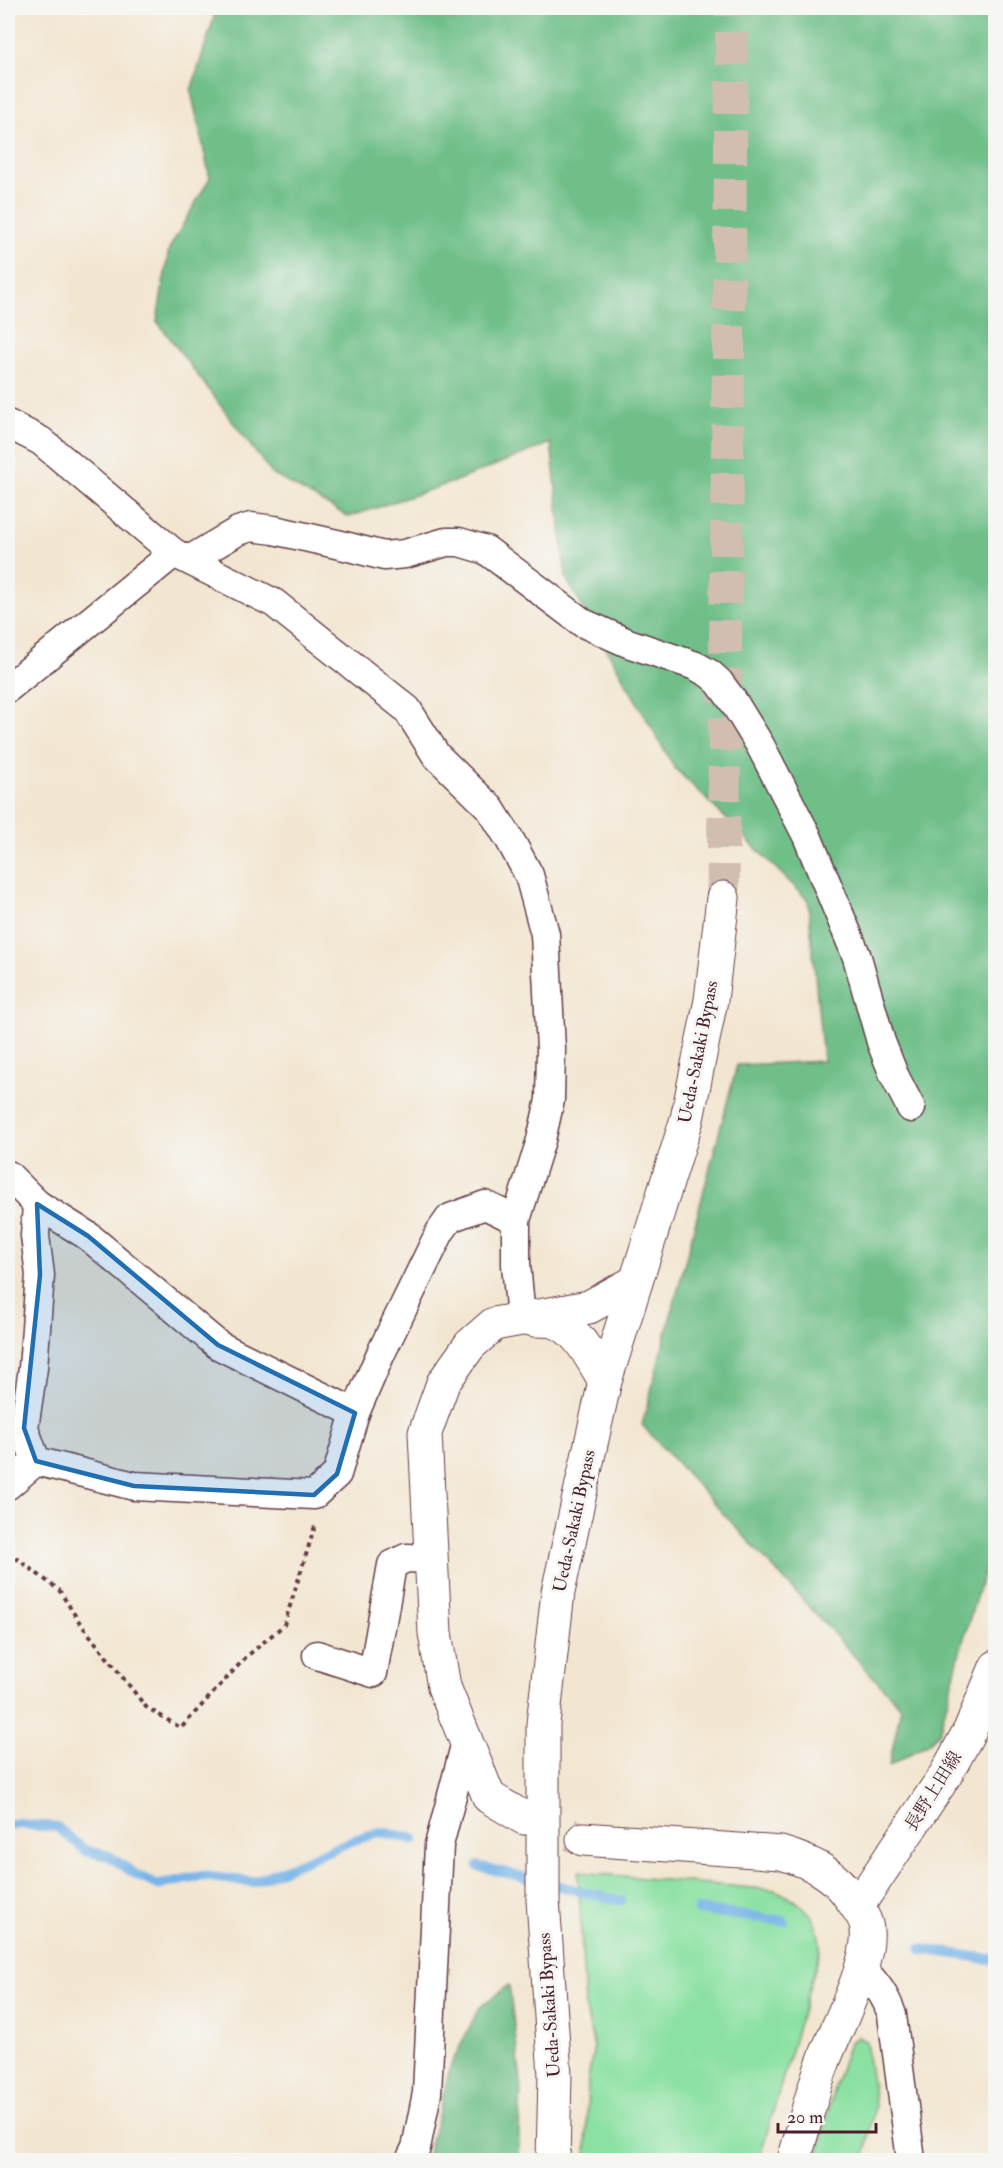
<svg xmlns="http://www.w3.org/2000/svg" width="1003" height="2168" font-family="'IM FELL Double Pica','Noto Serif JP',serif">
<style>
.green{fill:#8be1a3;stroke:#6a8067;stroke-width:1.5}
.forest{fill:#70bf89;stroke:#5d6f5a;stroke-width:1.5}
.lines{fill:none;stroke-linecap:round;stroke-linejoin:round}
.stream{stroke:#76b3e8;stroke-width:10}
.secondary-tunnel{stroke:#d1beb0;stroke-width:33;stroke-dasharray:33 16;stroke-linecap:butt}
.highway-tunnel{stroke:#d1beb0;stroke-width:33;stroke-dasharray:33 16;stroke-linecap:butt}
.street-casing{stroke:#633d44;stroke-width:31}
.secondary-casing{stroke:#633d44;stroke-width:35}
.primary-casing{stroke:#633d44;stroke-width:35}
.highway-casing{stroke:#633d44;stroke-width:35}
.path{stroke:#633d44;stroke-width:4;stroke-dasharray:4.5 4.5;stroke-linecap:butt}
.street{stroke:#fff;stroke-width:28}
.secondary{stroke:#fff;stroke-width:33}
.primary{stroke:#fff;stroke-width:33}
.highway{stroke:#fff;stroke-width:33}
.marked{fill:#1f6fb2;fill-opacity:0.2;stroke:#1f6fb2;stroke-width:4.5;stroke-linejoin:round}
.labels{text-anchor:middle;stroke-width:6;stroke-linejoin:round;paint-order:stroke}
.street-label{font-size:18px;fill:#4a1f2b;stroke:#f6f6f2}
</style>
<rect width="100%" height="100%" fill="#f6f6f2"/>
<filter id="ink" filterUnits="userSpaceOnUse"><feTurbulence type="fractalNoise" baseFrequency=".0167" numOctaves="2"/><feDisplacementMap in="SourceGraphic" scale="12" xChannelSelector="R" yChannelSelector="G"/><feConvolveMatrix kernelMatrix="1 2 1 2 8 2 1 2 1" color-interpolation-filters="sRGB"/></filter>
<filter id="wash" filterUnits="userSpaceOnUse"><feTurbulence type="fractalNoise" baseFrequency=".008" numOctaves="4" result="noise"/><feDisplacementMap in="SourceGraphic" scale="24" xChannelSelector="R" yChannelSelector="G"/><feGaussianBlur stdDeviation="1.35" result="paint"/><feColorMatrix in="noise" values="0 0 0 0 0 0 0 0 0 0 0 0 0 0 0 0 0 1.4 0 .05"/><feComposite in="paint" operator="in"/></filter>
<g filter="url(#wash)">
<rect width="100%" height="100%" fill="#f3e6d1"/>
<g class="green">
<path d="M 578,1872 L 775,1890 C 805,1904 820,1916 820,1951 L 759,2160 L 586,2160 L 588,2078 L 594,2047 L 585,2005 Z"/>
<path d="M 858,2037 L 866,2042 L 875,2105 L 864,2160 L 817,2160 L 833,2092 L 845,2054 L 850,2042 Z"/>
</g>
<g class="forest">
<path d="M 217,8 L 995,8 L 995,1534 L 961,1648 L 939,1733 L 927,1744 L 889,1766 L 901,1707 L 642,1425 L 737,1065 L 823,1061 L 808,900 L 674,767 L 566,578 L 551,443 L 453,482 L 349,517 L 272,474 L 157,321 L 169,249 L 210,178 L 191,91 Z"/>
<path d="M 509,1985 L 521,2081 L 518,2160 L 426,2160 L 451,2065 L 479,2008 Z"/>
</g>
<g class="lines">
<g class="stream">
<path d="M 8,1825 L 17,1824 L 57,1827 L 86,1851 L 109,1856 L 138,1876 L 158,1885 L 202,1876 L 253,1882 L 354,1840 L 380,1832 L 414,1839"/>
<path d="M 478,1866 L 621,1901"/>
<path d="M 698,1910 L 784,1921"/>
<path d="M 921,1949 L 996,1960"/>
</g>
</g>
</g>
<g filter="url(#ink)">
<g class="lines">
<path class="secondary-tunnel" d="M 524,1818 L 583,1839"/>
<path class="highway-tunnel" d="M 723,898 L 732,8"/>
<g class="street-casing">
<g id="street">
<path d="M 8,424 L 41,441 L 174,553 L 274,603 L 407,709 L 436,755 L 490,808 L 510,840 L 529,875 L 545,934 L 551,1049 L 550,1100 L 541,1140 L 516,1220 L 516,1264 L 521,1318"/>
<path d="M 189,560 L 238,531 L 251,527 L 274,530 L 341,545 L 384,556 L 405,554 L 446,542 L 459,542 L 486,550 L 583,623 L 628,643 L 696,666 L 710,674 L 719,682 L 733,701 L 760,745 L 807,836 L 857,957 L 881,1042 L 894,1075 L 911,1108"/>
<path d="M 8,688 L 174,553"/>
<path d="M 8,1175 L 37,1204 L 88,1236 L 218,1345 L 355,1413"/>
<path d="M 36,1461 L 24,1428 L 33,1368 L 40,1275 L 35,1236 L 37,1204"/>
<path d="M 8,1485 L 36,1461 L 134,1486 L 314,1495 L 337,1474 L 355,1413 L 381,1353 L 440,1232 L 450,1218 L 485,1205 L 516,1220"/>
<path d="M 317,1655 L 373,1673 L 392,1565 L 406,1558 L 432,1559"/>
<path d="M 862,1969 C 876,1983 886,1996 892,2015 L 911,2160"/>
<path d="M 410,2160 L 416,2148 L 427,2093 L 439,1845 L 466,1742"/>
</g>
</g>
<g class="secondary-casing">
<g id="secondary">
<path d="M 534,1320 C 540,1320 547,1320 553,1321 C 578,1328 592,1360 605,1381"/>
<path d="M 524,1818 L 489,1797 L 444,1687 L 435,1633 L 425,1433 L 443,1383 L 470,1345 L 494,1324 L 589,1307 L 635,1282"/>
<path d="M 583,1839 L 781,1853 C 811,1862 835,1873 852,1900 C 857,1907 864,1916 866,1924 C 875,1957 835,2029 823,2063 C 811,2094 804,2128 794,2160"/>
</g>
</g>
<g class="primary-casing">
<path id="primary" d="M 857,1907 L 946,1774 L 970,1730 L 996,1667"/>
</g>
<g class="highway-casing">
<path id="highway" d="M 553,2160 L 555,2075 L 543,1900 L 543,1724 L 558,1592 L 605,1381 L 687,1119 L 711,1000 L 723,898"/>
</g>
<path class="path" d="M 8,1552 L 59,1590 L 80,1623 L 146,1707 L 181,1728 L 246,1657 L 284,1625 L 315,1526"/>
<use href="#street" class="street"/>
<use href="#secondary" class="secondary"/>
<use href="#primary" class="primary"/>
<use href="#highway" class="highway"/>
</g>
</g>
<path class="marked" d="M 37,1204 L 88,1236 L 218,1345 L 355,1413 L 337,1474 L 314,1495 L 134,1486 L 36,1461 L 24,1428 L 40,1275 Z"/>
<g class="labels">
<g class="street-label">
<text transform="translate(698 1052) rotate(-79)" y="6">Ueda-Sakaki Bypass</text>
<text transform="translate(574 1521) rotate(-78)" y="6">Ueda-Sakaki Bypass</text>
<text transform="translate(933 1791) rotate(-58)" y="6">長野上田線</text>
<text transform="translate(549 2005) rotate(-94)" y="6">Ueda-Sakaki Bypass</text>
</g>
</g>
<rect width="1003" height="2168" fill="none" stroke="#f6f6f2" stroke-width="30"/>
<path d="M778 2123v9h98v-9" fill="none" stroke="#4a1f2b" stroke-width="3"/>
<text x="787" y="2123" font-size="18" fill="#4a1f2b" stroke="#f6f6f2" stroke-width="4.5" paint-order="stroke">20 m</text>
</svg>
